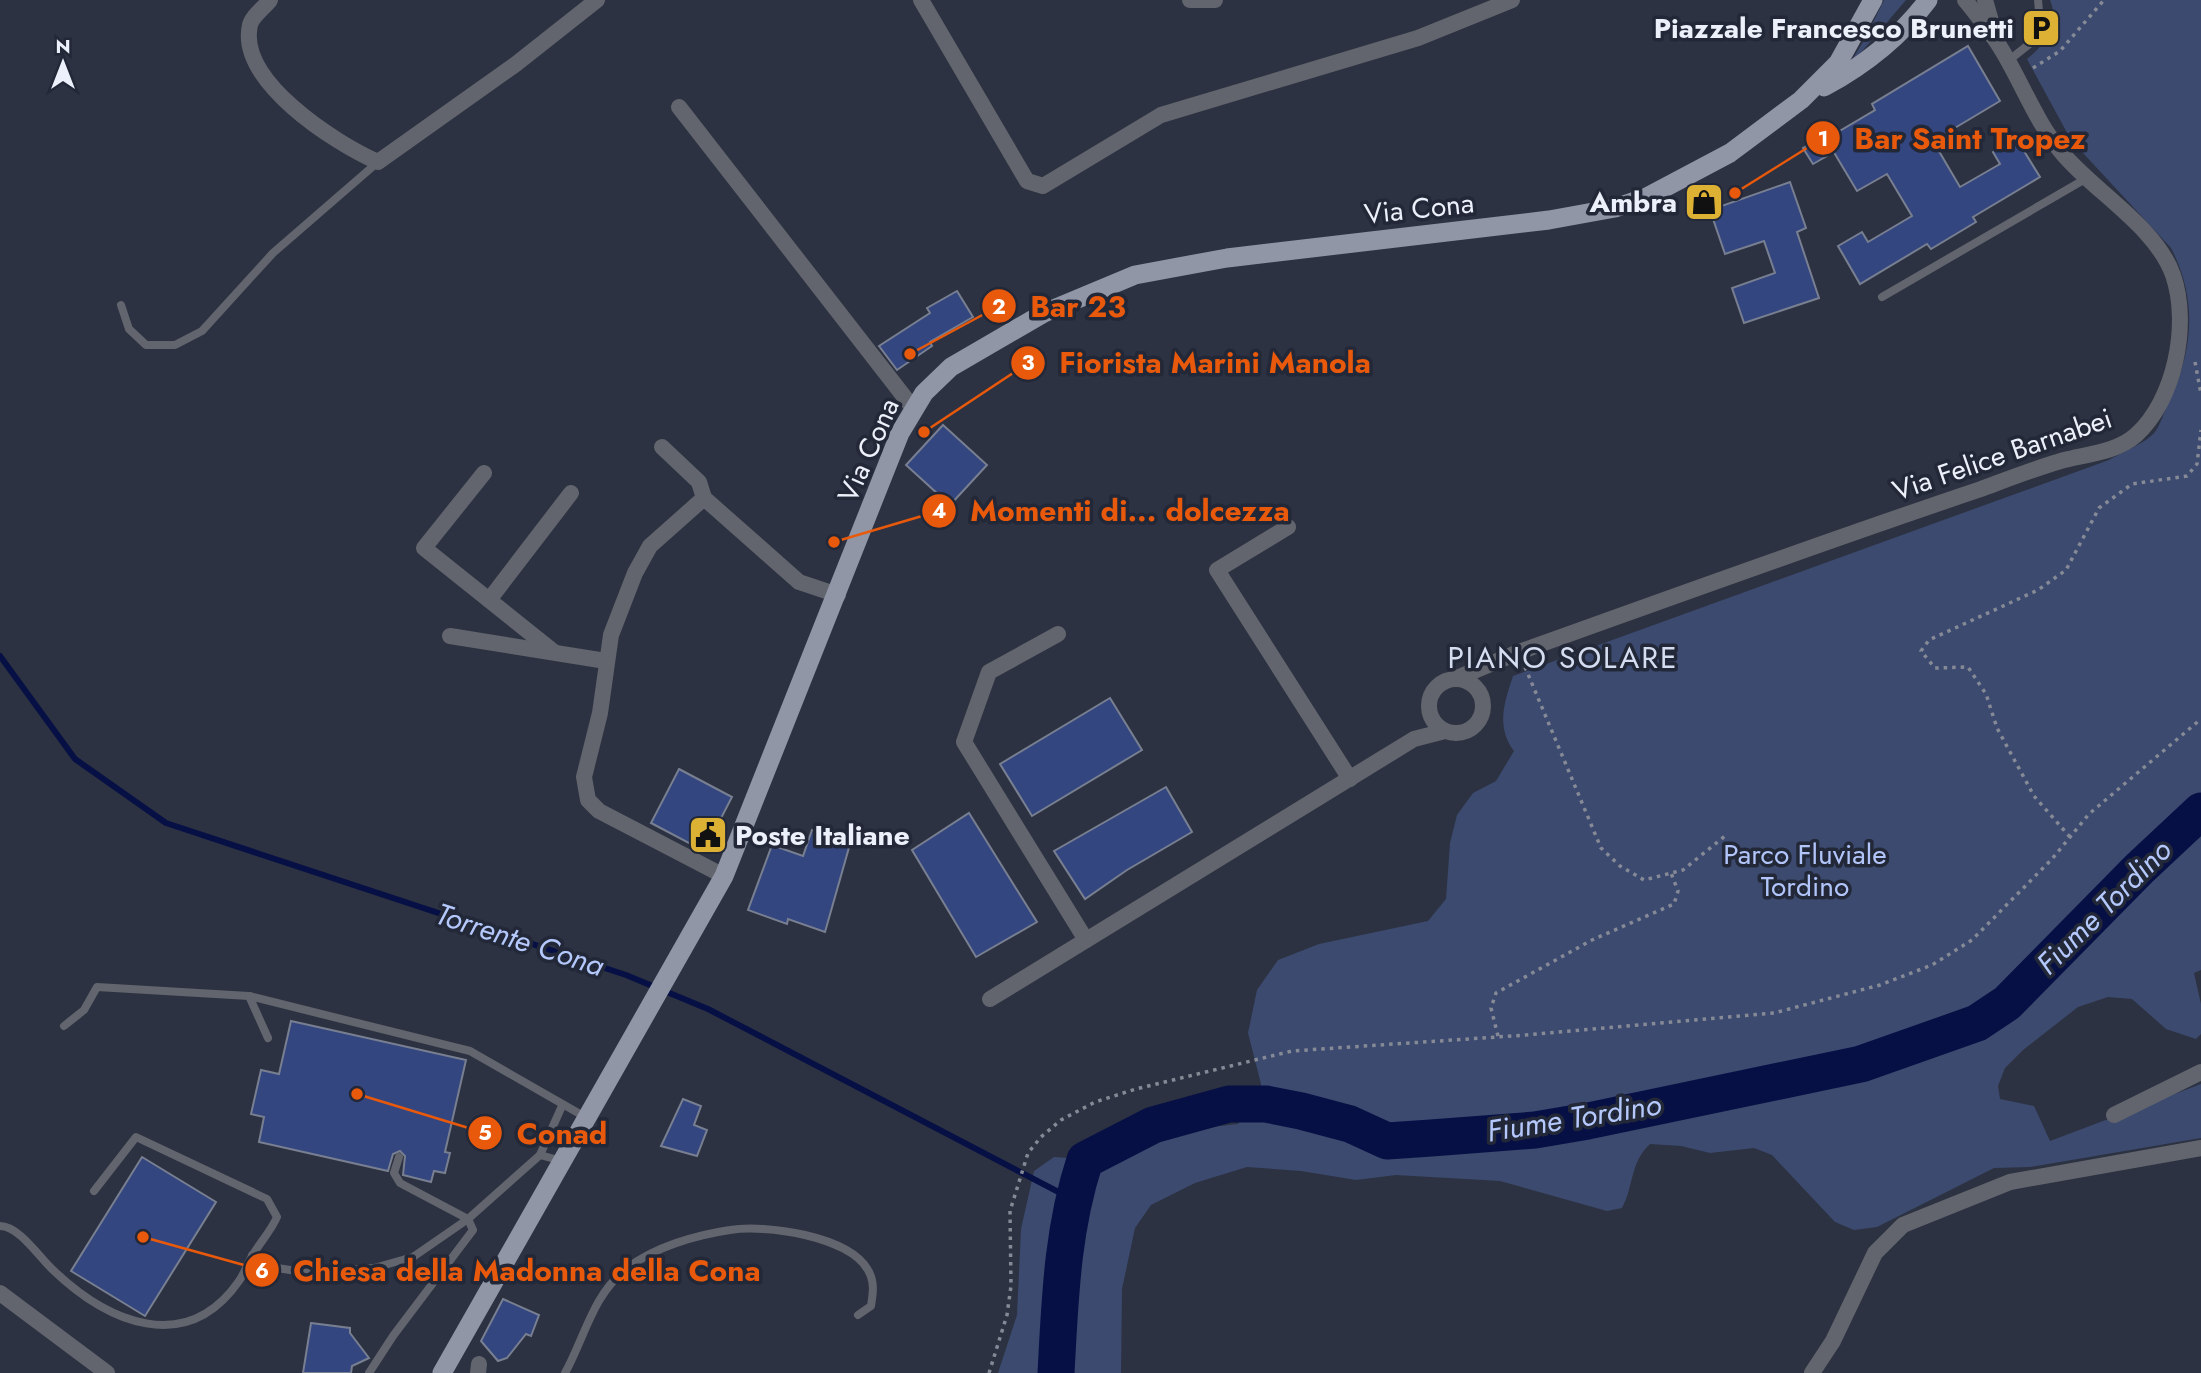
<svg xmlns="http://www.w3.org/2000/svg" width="2201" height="1373" font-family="Jost,sans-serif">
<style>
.green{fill:#3c4a6f}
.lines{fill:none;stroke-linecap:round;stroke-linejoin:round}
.stream{stroke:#071045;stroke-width:6}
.river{stroke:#071045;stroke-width:37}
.building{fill:#34467f;stroke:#787f91;stroke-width:2}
.path{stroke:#858a96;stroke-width:3.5;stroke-dasharray:3.5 5;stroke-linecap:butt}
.service{stroke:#62656d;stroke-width:8}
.minor{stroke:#62656d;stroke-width:16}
.primary{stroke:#9096a6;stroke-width:19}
.labels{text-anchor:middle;stroke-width:7;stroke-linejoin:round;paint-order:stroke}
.poi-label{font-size:28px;font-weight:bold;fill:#ecf0fa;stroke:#222837;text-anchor:end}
.street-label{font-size:28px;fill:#ecf0fa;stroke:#222837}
.park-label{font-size:28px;fill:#b1c5fa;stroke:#222837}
.neighbourhood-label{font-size:30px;letter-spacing:2px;fill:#d5ddf1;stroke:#222837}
.water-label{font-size:30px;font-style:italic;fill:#b4c8fc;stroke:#222837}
.leader{fill:none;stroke:#e8590c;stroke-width:2.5}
.callout-dot{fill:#e8590c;stroke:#222837;stroke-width:2.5}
.mark-label{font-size:21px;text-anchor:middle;font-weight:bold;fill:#fff}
.callout-label{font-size:30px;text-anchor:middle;font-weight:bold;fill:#e8590c;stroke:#222837;stroke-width:7;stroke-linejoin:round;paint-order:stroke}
</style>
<rect width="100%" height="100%" fill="#2c3241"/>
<g class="green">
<path d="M 1884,0 L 1906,0 L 1846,70 L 1866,37 Z"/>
<path d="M 2050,0 L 2201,0 L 2201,970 L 2194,973 L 2201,1004 L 2201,1034 L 2196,1039 L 2166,1029 L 2132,999 L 2108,997 L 2078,1007 L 2023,1050 L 2005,1068 L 1998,1086 L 2000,1099 L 2034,1106 L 2050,1141 L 2201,1084 L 2201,1138 L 2030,1167 L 1994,1168 L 1877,1227 L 1854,1230 L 1835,1222 L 1772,1155 L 1754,1148 L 1710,1153 L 1681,1146 L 1650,1144 C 1630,1162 1634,1186 1622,1208 L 1607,1211 L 1500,1181 L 1396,1175 L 1356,1180 L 1301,1171 L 1247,1167 L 1195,1183 L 1151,1205 L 1135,1228 L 1122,1289 L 1121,1373 L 998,1373 L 1017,1315 L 1021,1229 L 1034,1171 L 1054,1157 L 1116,1161 L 1185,1130 L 1238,1124 L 1263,1092 L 1248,1033 L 1257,990 L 1278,960 L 1319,944 L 1428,921 L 1446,899 L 1450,843 L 1457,815 L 1473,793 L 1496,781 L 1514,751 C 1496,727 1504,703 1513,676 L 2109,460 C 2122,452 2146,443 2155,432 C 2161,424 2164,411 2169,402 C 2193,350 2198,300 2171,248 L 2071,140 L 2027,59 C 2045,45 2060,24 2050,0 Z"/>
</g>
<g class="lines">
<path class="stream" d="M 0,656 L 75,759 L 166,823 L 626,975 L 708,1009 L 1072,1199"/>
<path class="river" d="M 1056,1373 C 1060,1300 1062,1230 1085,1160 L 1153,1125 L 1229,1104 L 1266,1104 L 1301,1111 L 1350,1124 L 1387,1141 L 1431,1138 L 1535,1130 L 1588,1121 L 1861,1064 L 1977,1023 L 2007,1003 L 2139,869 L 2201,811"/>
</g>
<g class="building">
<path d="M 1968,46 L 2000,101 L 1933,141 L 1960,187 L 2000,164 L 1993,152 L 2016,138 L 2040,177 L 1973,217 L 1976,222 L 1931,249 L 1927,244 L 1860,284 L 1838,246 L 1862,232 L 1868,242 L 1912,216 L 1887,174 L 1857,191 L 1826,139 L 1875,110 L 1872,104 Z"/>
<path d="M 1817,140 L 1827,156 L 1813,164 L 1803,148 Z"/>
<path d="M 1790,182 L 1806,228 L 1797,232 L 1819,298 L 1744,323 L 1732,288 L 1775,273 L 1764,241 L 1725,254 L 1710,210 Z"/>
<path d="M 957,291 L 973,317 L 930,342 L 932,346 L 897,370 L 879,346 L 930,313 L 927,308 Z"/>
<path d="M 943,425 L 987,465 L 950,505 L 906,465 Z"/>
<path d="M 1110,698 L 1142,750 L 1032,816 L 1000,764 Z"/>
<path d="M 679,769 L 732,797 L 704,851 L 651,823 Z"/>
<path d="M 1166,787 L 1192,832 L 1127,870 L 1085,899 L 1054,851 Z"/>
<path d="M 969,813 L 1037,922 L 976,957 L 912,850 Z"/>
<path d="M 812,830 L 850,844 L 825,932 L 788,919 L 787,924 L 748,910 L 772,845 L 803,856 Z"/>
<path d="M 291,1021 L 466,1060 L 445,1152 L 450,1153 L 445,1173 L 434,1171 L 431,1182 L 403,1175 L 405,1156 L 400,1151 L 393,1154 L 388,1171 L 259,1142 L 264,1117 L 251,1114 L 261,1070 L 279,1074 Z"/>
<path d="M 683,1099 L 701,1106 L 694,1125 L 707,1130 L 697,1156 L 661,1146 Z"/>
<path d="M 142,1157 L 216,1202 L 145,1316 L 71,1271 Z"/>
<path d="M 503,1299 L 539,1315 L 531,1336 L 526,1334 L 507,1358 L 498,1361 L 481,1341 Z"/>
<path d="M 311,1323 L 350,1328 L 350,1333 L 369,1358 L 352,1366 L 351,1373 L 303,1373 Z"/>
</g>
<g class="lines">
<g class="path">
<path d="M 2033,68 L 2060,51 L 2104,0"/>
<path d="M 2195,362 L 2201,394"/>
<path d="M 1525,667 L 1601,848 L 1620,866 L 1644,880 L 1683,870 L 1725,836"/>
<path d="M 2070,837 L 2034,796 L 1997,728 L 1986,694 L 1968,667 L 1935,668 L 1921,651 L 1929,640 L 2038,590 L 2066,570 L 2099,508 L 2132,484 L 2187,476 L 2197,464 L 2201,430"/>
<path d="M 1498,1036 L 1491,1008 L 1496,993 L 1592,940 L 1674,904 L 1678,891 L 1671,873"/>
<path d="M 989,1373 L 1007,1315 L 1011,1286 L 1010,1211 L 1028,1153 L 1041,1137 L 1061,1120 L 1095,1102 L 1136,1089 L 1292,1051 L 1526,1035 L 1774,1013 L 1880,985 L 1932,965 L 1972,940 L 2052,859 L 2089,814 L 2201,719"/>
</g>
<g class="service">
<path d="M 2008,61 L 2037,38 L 2040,22 L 2038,0"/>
<path d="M 1882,297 L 2087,178"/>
<path d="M 121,305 L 129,329 L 146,345 L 175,345 L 202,331 L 273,253 L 378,162"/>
<path d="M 64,1026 L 84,1010 L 97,987 L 249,996"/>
<path d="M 268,1038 L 249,996 L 470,1051 L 587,1118"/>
<path d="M 540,1155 L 562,1106"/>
<path d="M 0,1226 C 19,1226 39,1257 52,1269 C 107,1322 186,1357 239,1281 C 244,1274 247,1265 251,1258 C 259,1243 270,1233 277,1217 L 267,1199 L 136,1137 L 94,1191"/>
<path d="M 252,1255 L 277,1268 L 310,1273 L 374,1268 L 413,1257 L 468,1219 L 400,1183 L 394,1173 L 399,1157"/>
<path d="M 369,1373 L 393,1336 L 473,1230 L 468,1219 L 540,1155 L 562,1161"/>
<path d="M 565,1373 C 585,1337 592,1296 626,1269 C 654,1247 696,1235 730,1230 C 765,1224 849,1236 868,1270 C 875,1282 873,1293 871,1306 L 858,1315"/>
</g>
<g class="minor">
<path d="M 270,0 C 265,7 252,16 250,25 C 237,81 335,143 378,162 L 516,64 L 597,0"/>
<path d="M 921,0 L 1027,181 L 1043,186 L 1161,115 L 1418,38 L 1512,0"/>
<path d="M 1190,0 L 1215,0"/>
<path d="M 1985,0 L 1993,28"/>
<path d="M 679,107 L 913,408"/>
<path d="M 662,447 L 699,482 L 704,498"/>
<path d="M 484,473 L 424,548 L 554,652"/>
<path d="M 1288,527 L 1217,570 L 1350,779"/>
<path d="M 489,600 L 571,493"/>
<path d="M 1058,634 L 989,672 L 964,742 L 1086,940"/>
<path d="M 450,636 L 606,661"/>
<path d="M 1457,678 L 1519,652 C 1673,597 1826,541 1981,489 C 2008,479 2036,468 2064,460 C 2088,454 2117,452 2136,435 C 2175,400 2190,324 2173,275 C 2156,227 2095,192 2063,154 C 2036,123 2022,82 2000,47 C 1990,31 1977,15 1965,0"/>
<circle cx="1456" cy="706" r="27"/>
<path d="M 724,876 L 599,811 L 588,800 L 584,777 L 600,713 L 611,635 L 635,573 L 650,546 L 704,498 L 799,582 L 838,595"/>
<path d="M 990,999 L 1414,739 L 1445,731"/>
<path d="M 2114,1115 L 2201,1072"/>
<path d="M 0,1293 L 107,1373"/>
<path d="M 478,1373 L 479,1364"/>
<path d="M 1812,1373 L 1833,1341 L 1875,1253 L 1903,1225 L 2010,1182 L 2201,1148"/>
</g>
<g class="primary">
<path d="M 1824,87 C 1863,66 1901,36 1928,0"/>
<path d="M 442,1373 L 724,876 L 900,433 L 924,393 L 951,367 L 1044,313 L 1135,275 L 1227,258 L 1549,220 L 1615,208 L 1647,197 L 1730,153 L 1801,100 L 1838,63 L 1873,0"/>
</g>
</g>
<defs>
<g id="parking-square" transform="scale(2.0125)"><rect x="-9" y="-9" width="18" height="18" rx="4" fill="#ddb133" stroke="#222837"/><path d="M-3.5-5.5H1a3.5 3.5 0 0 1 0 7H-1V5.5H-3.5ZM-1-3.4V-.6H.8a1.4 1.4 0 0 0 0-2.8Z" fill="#111"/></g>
<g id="shop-square" transform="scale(2.0125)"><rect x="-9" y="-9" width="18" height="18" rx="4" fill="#ddb133" stroke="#222837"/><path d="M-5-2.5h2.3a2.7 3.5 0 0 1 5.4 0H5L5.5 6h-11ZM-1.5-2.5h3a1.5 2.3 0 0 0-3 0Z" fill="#111"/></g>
<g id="civic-square" transform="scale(2.0125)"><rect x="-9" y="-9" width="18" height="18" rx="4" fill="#ddb133" stroke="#222837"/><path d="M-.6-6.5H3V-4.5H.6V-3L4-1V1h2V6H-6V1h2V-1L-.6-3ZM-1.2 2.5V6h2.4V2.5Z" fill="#111"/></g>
</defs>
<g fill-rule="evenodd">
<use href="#parking-square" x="2041" y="28"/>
<use href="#shop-square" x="1704" y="202"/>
<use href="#civic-square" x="708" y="835"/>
</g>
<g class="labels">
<g class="poi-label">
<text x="2014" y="38">Piazzale Francesco Brunetti</text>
<text x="1677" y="212">Ambra</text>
<text x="735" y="845" text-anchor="start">Poste Italiane</text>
</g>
<g class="street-label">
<text transform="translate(1419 208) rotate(-6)" y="10">Via Cona</text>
<text transform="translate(868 450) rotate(-66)" y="10">Via Cona</text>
<text transform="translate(2002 454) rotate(-19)" y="10">Via Felice Barnabei</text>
</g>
<g class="park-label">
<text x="1805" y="864">Parco Fluviale<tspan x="1805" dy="32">Tordino</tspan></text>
</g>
<g class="neighbourhood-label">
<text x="1563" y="668">PIANO SOLARE</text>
</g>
<g class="water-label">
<text transform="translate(2104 907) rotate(-45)" y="10">Fiume Tordino</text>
<text transform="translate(520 940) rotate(18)" y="10">Torrente Cona</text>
<text transform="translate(1574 1118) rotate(-9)" y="10">Fiume Tordino</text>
</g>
</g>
<path class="leader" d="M1735 193L1823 138M910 354L999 306M924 432L1028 363M834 542L939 511M357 1094L485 1133M143 1237L262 1270"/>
<g class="callout-dot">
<circle cx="1735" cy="193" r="7"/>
<circle cx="910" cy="354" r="7"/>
<circle cx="924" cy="432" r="7"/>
<circle cx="834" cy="542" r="7"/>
<circle cx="357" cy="1094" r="7"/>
<circle cx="143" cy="1237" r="7"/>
<circle cx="1823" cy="138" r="18"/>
<circle cx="999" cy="306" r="18"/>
<circle cx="1028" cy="363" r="18"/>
<circle cx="939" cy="511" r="18"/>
<circle cx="485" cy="1133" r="18"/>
<circle cx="262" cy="1270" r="18"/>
</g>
<g class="mark-label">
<text x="1823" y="146">1</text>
<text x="999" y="314">2</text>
<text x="1028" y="370">3</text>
<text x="939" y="518">4</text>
<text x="485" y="1140">5</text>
<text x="262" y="1278">6</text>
</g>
<g class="callout-label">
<text x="1970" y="149">Bar Saint Tropez</text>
<text x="1078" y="317">Bar 23</text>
<text x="1215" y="373">Fiorista Marini Manola</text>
<text x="1130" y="521">Momenti di... dolcezza</text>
<text x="562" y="1144">Conad</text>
<text x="527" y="1281">Chiesa della Madonna della Cona</text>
</g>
<g transform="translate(63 63)" stroke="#222837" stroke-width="5" paint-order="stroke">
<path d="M0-5L12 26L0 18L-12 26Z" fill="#ecf0fa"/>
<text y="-10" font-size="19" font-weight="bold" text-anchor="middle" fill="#ecf0fa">N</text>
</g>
</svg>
